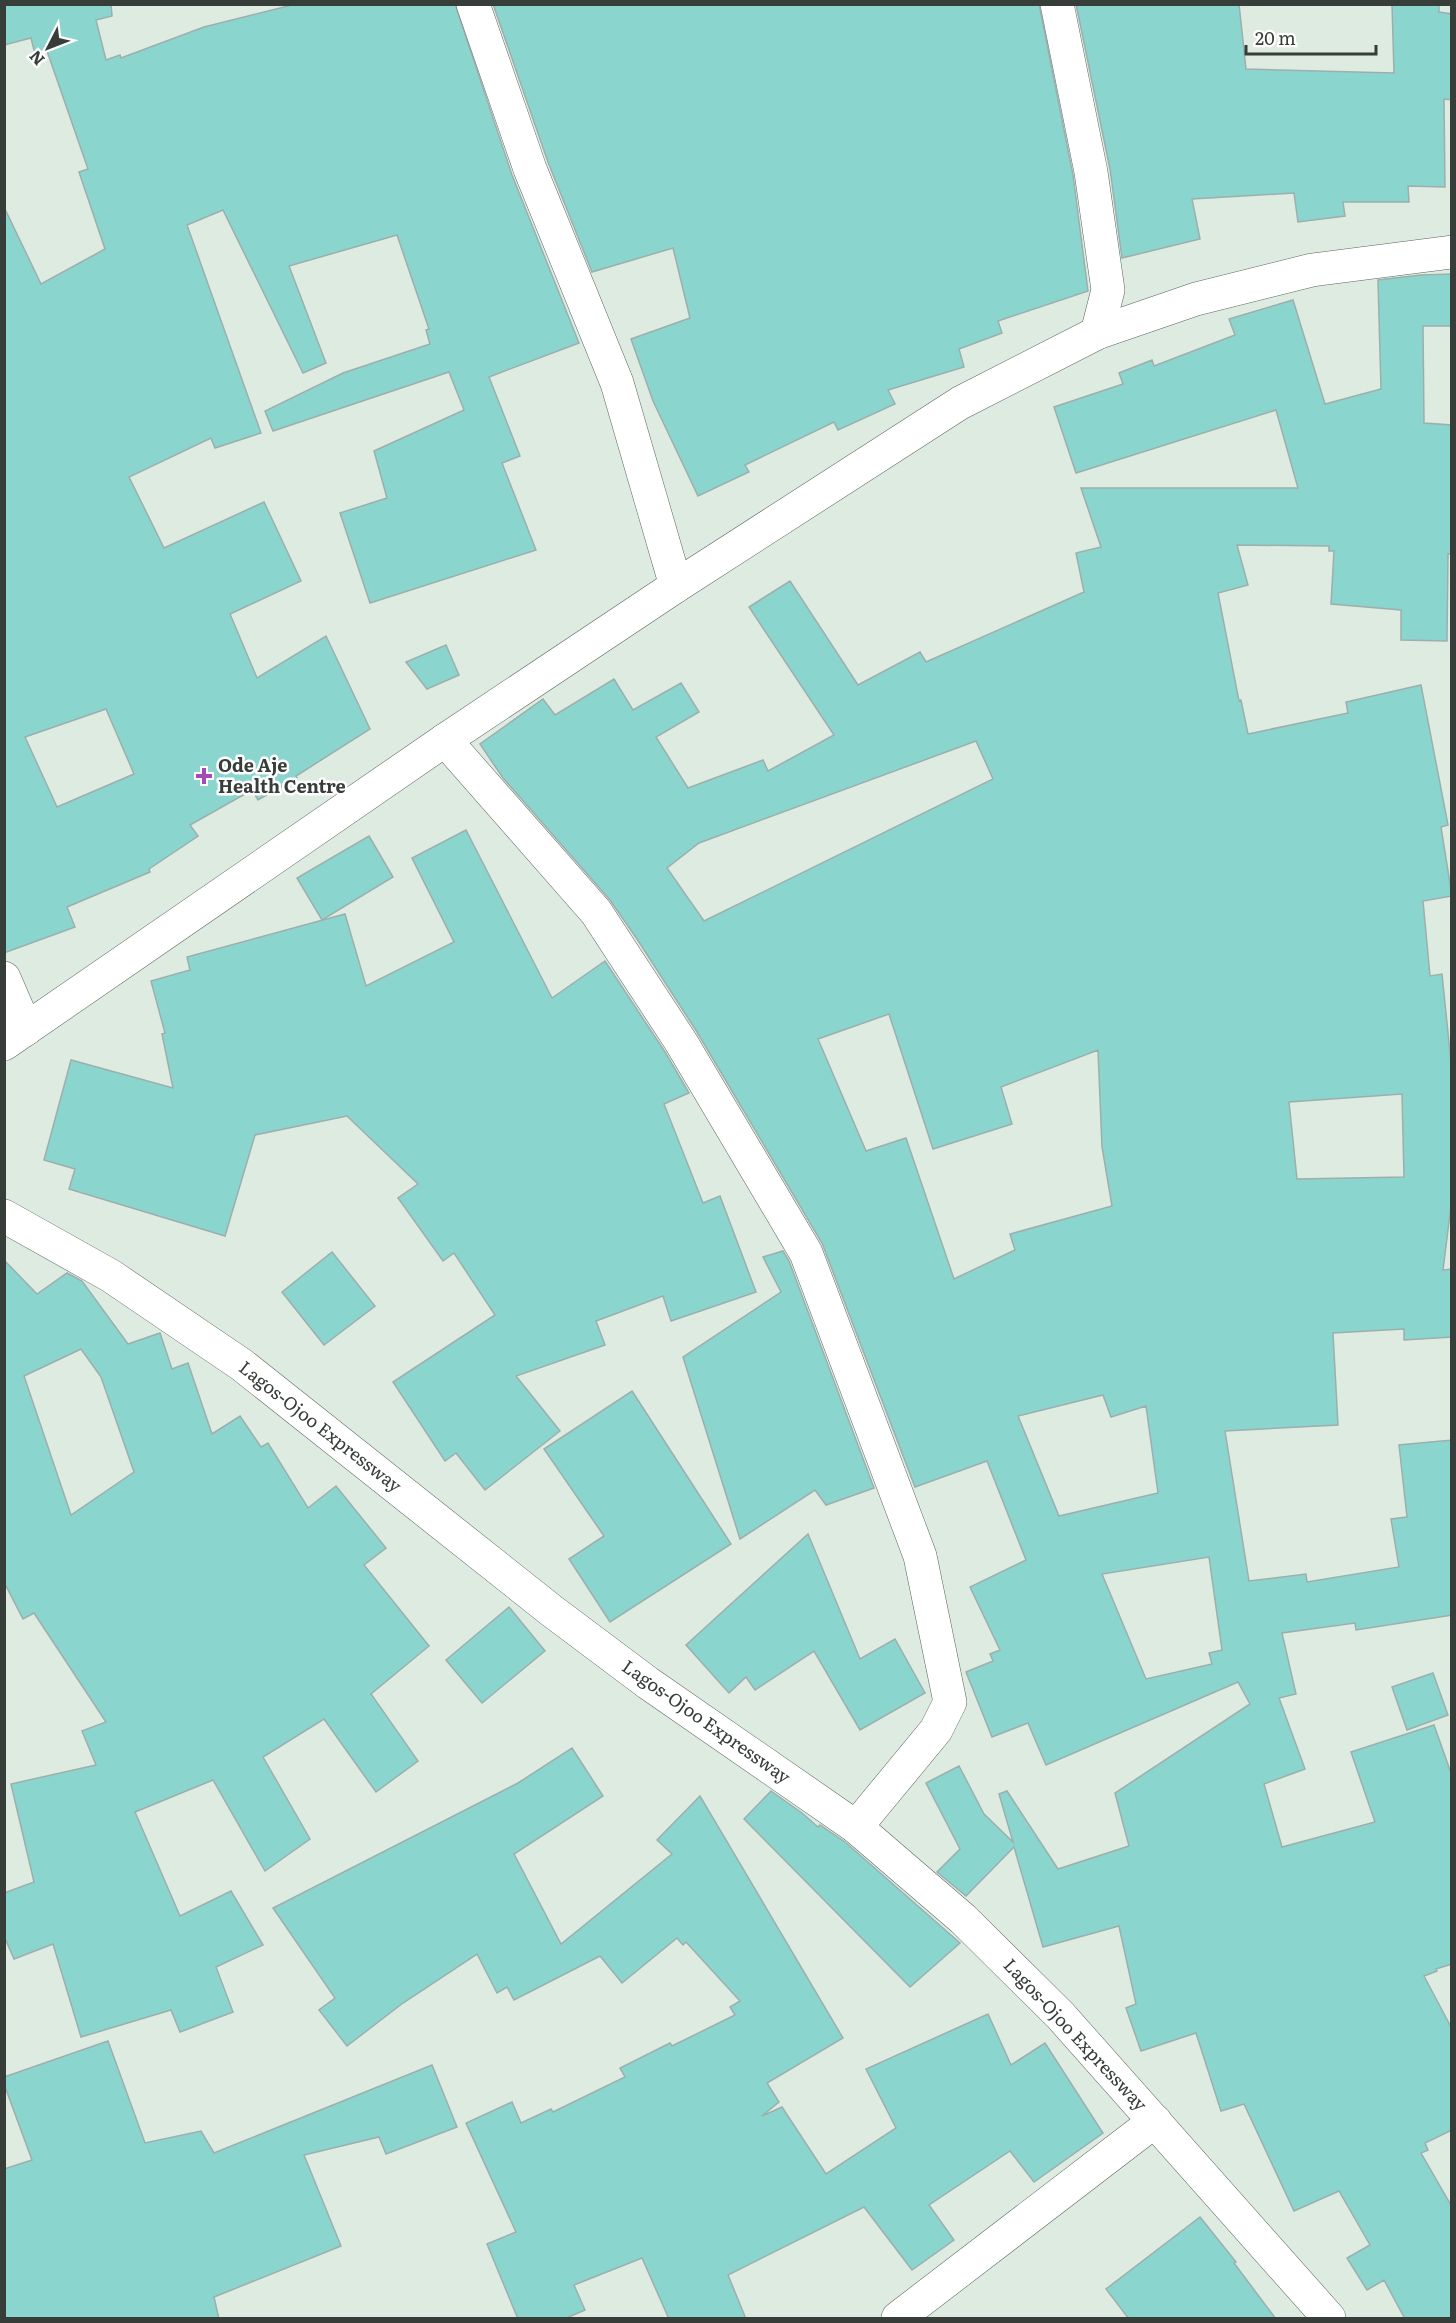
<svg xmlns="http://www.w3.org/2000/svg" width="1456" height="2323" font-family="Literata,serif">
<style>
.building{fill:#8bd5cf;stroke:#9cafad;stroke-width:1.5;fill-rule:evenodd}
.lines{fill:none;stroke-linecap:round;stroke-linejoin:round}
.minor-casing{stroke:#5b675f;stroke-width:34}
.secondary-casing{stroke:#5b675f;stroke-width:34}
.minor{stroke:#fff;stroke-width:33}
.secondary{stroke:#fff;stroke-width:33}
.poi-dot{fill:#a64ab5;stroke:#fff;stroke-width:2}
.labels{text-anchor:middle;stroke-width:5;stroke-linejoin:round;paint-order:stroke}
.poi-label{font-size:18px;font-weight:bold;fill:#373d39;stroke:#fff;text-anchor:start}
.street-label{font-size:18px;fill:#373d39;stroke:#fff}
</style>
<rect width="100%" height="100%" fill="#ddebe1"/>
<g class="building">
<path d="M 4,4 L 111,4 L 112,16 L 96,20 L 106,60 L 120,55 L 121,58 L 204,27 L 296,4 L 455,4 L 512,175 L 579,343 L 489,377 L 520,456 L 502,463 L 536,550 L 370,603 L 340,513 L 387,498 L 374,451 L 464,410 L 449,372 L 273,431 L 265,411 L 343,373 L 430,344 L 426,330 L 429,329 L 397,235 L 289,266 L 326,363 L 303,373 L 223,210 L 187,225 L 261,433 L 215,448 L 211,438 L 129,477 L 164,548 L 264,502 L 301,581 L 230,614 L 257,678 L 326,636 L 370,729 L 296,776 L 297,778 L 258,800 L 252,790 L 190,825 L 198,836 L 149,869 L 150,872 L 67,907 L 75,927 L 4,953 L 4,207 L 41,284 L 105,249 L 79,172 L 88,169 L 47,51 L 35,54 L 31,38 L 4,45 ZM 106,709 L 134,774 L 57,807 L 25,737 Z"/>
<path d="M 493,4 L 1039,4 L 1073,175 L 1088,291 L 998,321 L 1002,333 L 959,349 L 964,367 L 888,390 L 895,404 L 838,430 L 834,422 L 745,465 L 749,472 L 698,496 L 653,401 L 631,339 L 690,318 L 673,248 L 592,272 L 548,162 Z"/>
<path d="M 1076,4 L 1239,4 L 1246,69 L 1394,73 L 1392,4 L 1439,4 L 1439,12 L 1452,14 L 1452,100 L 1444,99 L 1445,187 L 1408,186 L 1409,202 L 1343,202 L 1345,216 L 1298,222 L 1294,193 L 1192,199 L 1200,239 L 1122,258 L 1110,169 Z"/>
<path d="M 1452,274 L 1452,326 L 1423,326 L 1424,423 L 1452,425 L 1452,554 L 1448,554 L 1447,641 L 1401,640 L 1401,610 L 1331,604 L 1334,551 L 1329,551 L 1329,546 L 1237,545 L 1248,585 L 1218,593 L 1239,701 L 1241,700 L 1248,734 L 1348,713 L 1346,702 L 1421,685 L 1448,825 L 1441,827 L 1452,896 L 1423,901 L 1430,976 L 1442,974 L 1452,1072 L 1452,1198 L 1443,1270 L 1452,1269 L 1452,1337 L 1404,1340 L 1404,1329 L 1333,1333 L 1338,1425 L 1225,1431 L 1249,1581 L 1306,1574 L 1307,1582 L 1399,1567 L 1391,1519 L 1407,1517 L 1399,1445 L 1452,1440 L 1452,1615 L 1356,1630 L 1355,1623 L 1282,1633 L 1296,1694 L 1279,1698 L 1305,1769 L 1264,1784 L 1282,1847 L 1375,1822 L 1351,1752 L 1434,1725 L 1452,1776 L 1452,1964 L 1436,1969 L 1437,1971 L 1424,1976 L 1452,2029 L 1452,2130 L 1425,2143 L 1428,2150 L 1421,2153 L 1452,2207 L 1452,2319 L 1405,2319 L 1384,2280 L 1367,2290 L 1347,2258 L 1370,2245 L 1339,2191 L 1294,2211 L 1244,2104 L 1221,2111 L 1196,2033 L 1141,2051 L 1126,2008 L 1136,2004 L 1119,1926 L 1043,1947 L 1014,1847 L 966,1896 L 937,1872 L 960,1849 L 926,1783 L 959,1766 L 984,1814 L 1013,1842 L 999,1794 L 1007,1791 L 1058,1869 L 1129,1846 L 1115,1793 L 1250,1704 L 1238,1682 L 1046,1765 L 1028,1723 L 992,1737 L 966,1672 L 993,1661 L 990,1654 L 1000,1650 L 970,1587 L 1026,1560 L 987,1461 L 915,1487 L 822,1243 L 697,1032 L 637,939 L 610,900 L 503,778 L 480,744 L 543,699 L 555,715 L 614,679 L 633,710 L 681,683 L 699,712 L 656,737 L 688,788 L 763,760 L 768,771 L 834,735 L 749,607 L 790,581 L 858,685 L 920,652 L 926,662 L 1084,592 L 1076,553 L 1101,547 L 1081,488 L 1298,488 L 1276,410 L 1076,473 L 1054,407 L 1123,384 L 1119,373 L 1152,360 L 1154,366 L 1235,335 L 1229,319 L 1293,300 L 1325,404 L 1381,389 L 1378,280 L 1421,275 ZM 976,741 L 993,779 L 704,921 L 667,868 L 699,843 ZM 889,1014 L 933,1149 L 1012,1124 L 1001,1087 L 1098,1050 L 1102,1147 L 1112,1206 L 1010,1234 L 1015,1250 L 954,1279 L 906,1138 L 866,1151 L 818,1039 ZM 1402,1094 L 1404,1177 L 1297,1179 L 1289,1102 ZM 1103,1395 L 1111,1417 L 1146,1406 L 1158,1493 L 1059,1516 L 1018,1416 ZM 1209,1557 L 1222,1650 L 1209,1653 L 1212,1664 L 1146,1679 L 1102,1574 Z"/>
<path d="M 446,645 L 459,675 L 427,689 L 406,662 Z"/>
<path d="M 466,830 L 552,998 L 605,961 L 665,1052 L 689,1093 L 664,1104 L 703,1203 L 720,1196 L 756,1292 L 671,1321 L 663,1296 L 596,1321 L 605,1345 L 516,1376 L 560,1431 L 485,1490 L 456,1453 L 445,1461 L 393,1382 L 495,1315 L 454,1253 L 443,1261 L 398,1198 L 418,1184 L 347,1116 L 255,1135 L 225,1236 L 69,1189 L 75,1169 L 44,1160 L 71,1060 L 173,1088 L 162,1034 L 165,1033 L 151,981 L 190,970 L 187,957 L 345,914 L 366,986 L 454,942 L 412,858 Z"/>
<path d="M 369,836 L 393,877 L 322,920 L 297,878 Z"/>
<path d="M 783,1251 L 789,1261 L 874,1488 L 826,1505 L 815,1490 L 740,1539 L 683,1357 L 781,1292 L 763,1257 Z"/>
<path d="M 332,1252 L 375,1306 L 324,1345 L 282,1292 Z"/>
<path d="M 4,1260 L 37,1294 L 67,1273 L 82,1281 L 128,1344 L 160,1333 L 172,1369 L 188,1363 L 212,1434 L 240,1416 L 261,1447 L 268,1443 L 308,1508 L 336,1486 L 386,1548 L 364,1565 L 429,1646 L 371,1694 L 418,1761 L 376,1792 L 324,1719 L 263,1757 L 310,1839 L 265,1871 L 213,1780 L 135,1812 L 180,1916 L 231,1891 L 263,1945 L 216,1967 L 233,2012 L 180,2032 L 171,2010 L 81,2037 L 53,1944 L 14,1959 L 4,1936 L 4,1893 L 34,1882 L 11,1784 L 96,1765 L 82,1731 L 106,1722 L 34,1613 L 23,1619 L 4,1582 ZM 81,1349 L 101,1377 L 134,1472 L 71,1515 L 24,1376 Z"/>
<path d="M 632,1391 L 731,1544 L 610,1622 L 569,1559 L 604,1536 L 544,1449 Z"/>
<path d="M 808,1534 L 860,1659 L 895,1639 L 925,1693 L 860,1730 L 814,1651 L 755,1690 L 746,1677 L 729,1693 L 686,1645 Z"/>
<path d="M 509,1607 L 545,1651 L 482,1703 L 446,1660 Z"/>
<path d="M 1433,1673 L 1448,1715 L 1407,1730 L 1392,1687 Z"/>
<path d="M 572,1748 L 603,1796 L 514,1854 L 561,1944 L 672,1854 L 657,1840 L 700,1796 L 843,2038 L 767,2083 L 779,2102 L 762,2116 L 782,2107 L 826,2174 L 896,2128 L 866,2069 L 988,2014 L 1011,2065 L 1045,2043 L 1103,2133 L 1034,2182 L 1010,2151 L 929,2205 L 954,2240 L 912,2270 L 864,2207 L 728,2275 L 746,2319 L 669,2319 L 642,2258 L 574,2285 L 585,2310 L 564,2319 L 518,2319 L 487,2244 L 516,2232 L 466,2123 L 512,2102 L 521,2123 L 551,2109 L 553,2112 L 625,2077 L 620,2068 L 670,2043 L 672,2046 L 735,2015 L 730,2007 L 740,2001 L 686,1942 L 683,1945 L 677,1938 L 622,1983 L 600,1956 L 514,2000 L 507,1987 L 497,1993 L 477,1954 L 403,2003 L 347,2046 L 319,2010 L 335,1998 L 273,1908 L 518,1783 Z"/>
<path d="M 771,1791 L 802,1813 L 818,1827 L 820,1825 L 845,1842 L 960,1943 L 910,1987 L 744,1819 Z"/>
<path d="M 108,2041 L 145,2143 L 201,2131 L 214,2153 L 432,2065 L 457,2127 L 386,2154 L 379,2137 L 304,2155 L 341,2246 L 214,2297 L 219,2319 L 4,2319 L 4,2169 L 32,2160 L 4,2084 L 4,2077 Z"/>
<path d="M 1200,2217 L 1236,2262 L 1234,2263 L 1276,2319 L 1129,2319 L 1106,2289 Z"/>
</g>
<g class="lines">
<g class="minor-casing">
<g id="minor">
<path d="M 473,4 L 530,169 L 617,383 L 676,586"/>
<path d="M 1057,4 L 1091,172 L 1108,290 L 1097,333"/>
<path d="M 445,740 L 596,912 L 681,1042 L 806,1253 L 920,1556 L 950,1702 L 936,1730 L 856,1827"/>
<path d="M 4,978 L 26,1029"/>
<path d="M 4,1044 L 445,740 L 676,586 L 960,403 L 1097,333 L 1196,299 L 1312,270 L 1452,252"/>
<path d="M 898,2318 L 1155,2121"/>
</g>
</g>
<g class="secondary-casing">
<path id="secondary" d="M 4,1216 L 111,1276 L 242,1365 L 552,1611 L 648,1683 L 856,1827 L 963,1919 L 1060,2015 L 1329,2318"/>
</g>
<use href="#minor" class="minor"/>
<use href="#secondary" class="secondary"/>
</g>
<path class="poi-dot" d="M201 767h6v6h6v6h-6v6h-6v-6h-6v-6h6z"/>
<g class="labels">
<g class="poi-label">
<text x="218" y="772">Ode Aje<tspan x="218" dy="21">Health Centre</tspan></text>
</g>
<g class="street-label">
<text transform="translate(320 1427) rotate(38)" y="6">Lagos-Ojoo Expressway</text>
<text transform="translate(706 1722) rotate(35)" y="6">Lagos-Ojoo Expressway</text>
<text transform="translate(1075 2035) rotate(47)" y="6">Lagos-Ojoo Expressway</text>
</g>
</g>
<rect width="1456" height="2323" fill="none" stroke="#373d39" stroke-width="12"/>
<g transform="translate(48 48) rotate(228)" stroke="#ffffff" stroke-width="4.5" paint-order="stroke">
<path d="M0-4.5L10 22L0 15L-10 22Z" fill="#373d39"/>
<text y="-9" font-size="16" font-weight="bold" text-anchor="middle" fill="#373d39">N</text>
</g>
<path d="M1246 45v9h130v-9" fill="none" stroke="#373d39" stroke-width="3"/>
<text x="1255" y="45" font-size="18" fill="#373d39" stroke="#ffffff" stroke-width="4.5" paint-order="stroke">20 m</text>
</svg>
